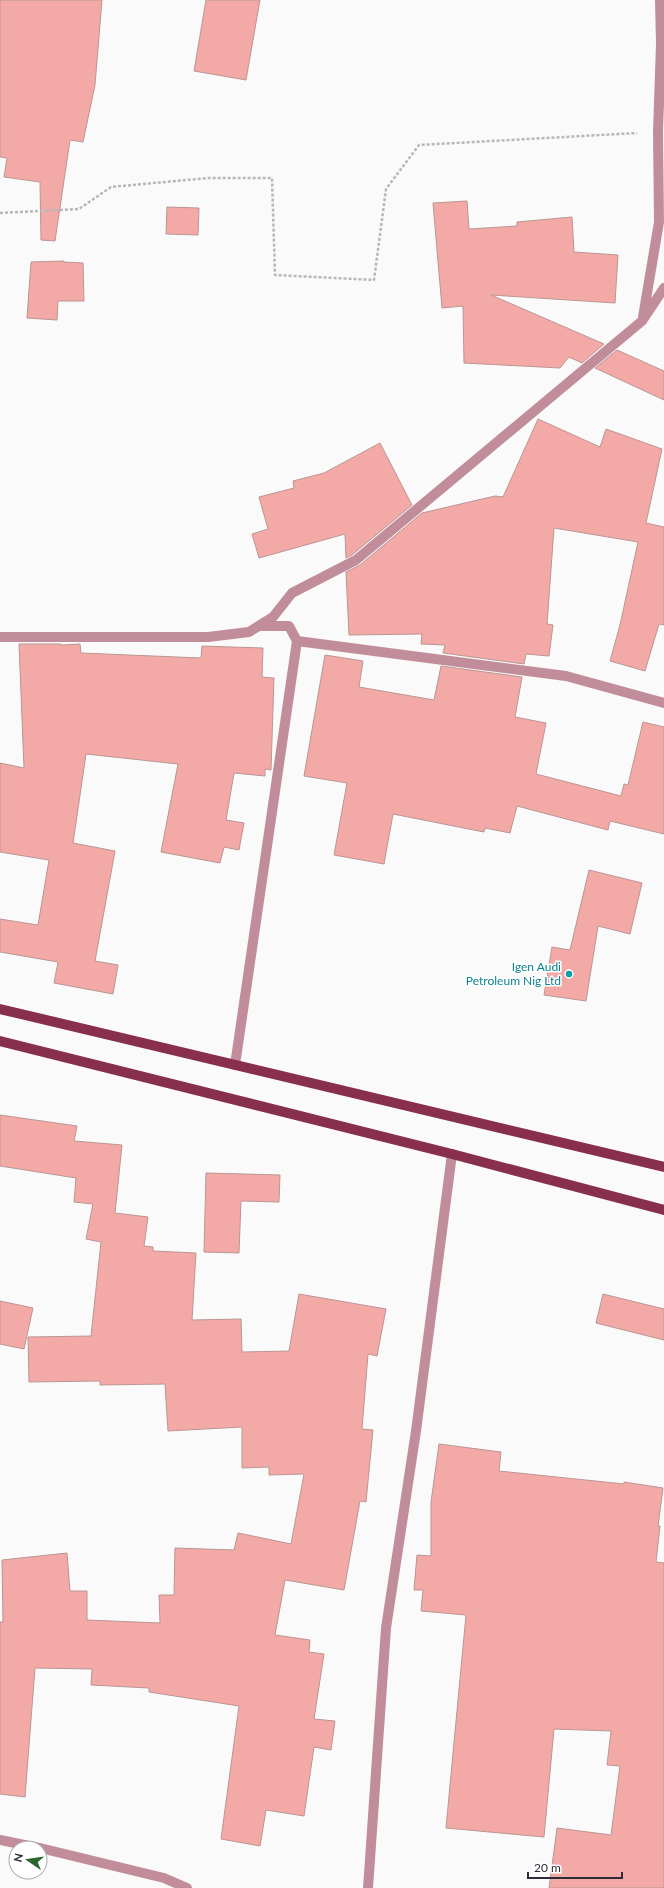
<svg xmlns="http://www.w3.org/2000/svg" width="664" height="1888" font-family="Lato,sans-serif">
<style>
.building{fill:#f3aaa7;stroke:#ba9593}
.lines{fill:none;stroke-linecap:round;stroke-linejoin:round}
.path{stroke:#b7b7bb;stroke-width:2.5;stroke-dasharray:3 2;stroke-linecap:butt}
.street{stroke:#c28d9a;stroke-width:10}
.primary{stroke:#882f4d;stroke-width:10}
.culture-dot{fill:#0f9aa8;stroke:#fff;stroke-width:1.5}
.labels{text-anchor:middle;stroke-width:3;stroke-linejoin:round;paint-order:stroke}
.culture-label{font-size:12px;fill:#0d838f;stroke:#fff;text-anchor:end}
</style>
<rect width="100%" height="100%" fill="#fafafa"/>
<g class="building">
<path d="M 0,0 L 102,0 L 95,85 L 83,142 L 70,140 L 55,241 L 41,240 L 40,182 L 4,177 L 7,158 L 0,157 Z"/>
<path d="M 206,0 L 260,0 L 246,80 L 194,71 Z"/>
<path d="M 467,201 L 469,229 L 517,226 L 517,222 L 572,217 L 574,252 L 618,255 L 615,303 L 491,295 L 604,344 L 582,363 L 569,357 L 560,368 L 464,363 L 463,306 L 442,308 L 433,203 Z"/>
<path d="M 167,207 L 199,208 L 198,235 L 166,234 Z"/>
<path d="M 64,261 L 64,262 L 83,263 L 84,301 L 58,301 L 57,320 L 27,318 L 31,262 Z"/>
<path d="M 617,350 L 664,371 L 664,400 L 595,368 Z"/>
<path d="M 538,419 L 600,447 L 606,429 L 662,449 L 646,523 L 664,527 L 664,625 L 659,624 L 645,671 L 610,661 L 620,625 L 638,542 L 554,528 L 547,624 L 553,625 L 549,656 L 526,654 L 524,664 L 443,653 L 445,645 L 421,644 L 422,634 L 349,635 L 346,572 L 360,565 L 422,513 L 495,496 L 503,497 Z"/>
<path d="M 380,443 L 412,505 L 352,555 L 346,558 L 345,534 L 259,558 L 252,534 L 268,529 L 259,497 L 294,488 L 293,481 L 324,473 Z"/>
<path d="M 19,644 L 61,644 L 61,645 L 80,644 L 81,653 L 201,658 L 202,646 L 263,648 L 262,677 L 274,678 L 271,770 L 265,769 L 265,776 L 234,773 L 226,820 L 244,823 L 239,850 L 224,847 L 220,863 L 161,852 L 178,764 L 86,754 L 73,843 L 115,851 L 95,961 L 118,965 L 113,994 L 54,983 L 58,962 L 0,952 L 0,919 L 38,925 L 49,860 L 0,852 L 0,763 L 24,768 Z"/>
<path d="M 325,655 L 363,661 L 359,687 L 434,700 L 441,666 L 522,677 L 515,717 L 546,723 L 536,774 L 621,796 L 624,784 L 628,785 L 643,722 L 664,727 L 664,834 L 610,821 L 608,830 L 517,806 L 510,833 L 485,828 L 484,832 L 393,814 L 384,864 L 334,855 L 347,783 L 304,776 Z"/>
<path d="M 589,870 L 642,883 L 630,934 L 598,926 L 586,1001 L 544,995 L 552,947 L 570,950 Z"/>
<path d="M 0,1115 L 77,1126 L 74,1141 L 122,1145 L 115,1213 L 148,1217 L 144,1246 L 153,1247 L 153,1251 L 196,1253 L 192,1320 L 241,1319 L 242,1352 L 289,1351 L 299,1294 L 386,1309 L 377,1356 L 368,1354 L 362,1429 L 373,1430 L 366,1502 L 360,1501 L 344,1590 L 285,1580 L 275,1635 L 310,1640 L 309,1652 L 324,1654 L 314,1719 L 335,1721 L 331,1750 L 314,1747 L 304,1816 L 266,1810 L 260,1846 L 221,1839 L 239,1706 L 149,1692 L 149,1688 L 91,1685 L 92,1669 L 35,1668 L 25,1797 L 0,1794 L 0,1622 L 3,1622 L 2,1560 L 67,1553 L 70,1591 L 87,1591 L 87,1620 L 160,1623 L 159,1595 L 174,1595 L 175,1548 L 234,1550 L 238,1533 L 291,1544 L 304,1474 L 269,1475 L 269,1467 L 242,1468 L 242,1427 L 168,1431 L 165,1384 L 100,1385 L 100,1381 L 29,1382 L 28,1337 L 91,1336 L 101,1242 L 86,1239 L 93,1204 L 74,1202 L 76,1178 L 0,1166 Z"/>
<path d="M 206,1173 L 280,1175 L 279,1202 L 241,1201 L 239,1253 L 204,1252 Z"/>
<path d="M 603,1294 L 664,1309 L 664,1340 L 596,1323 Z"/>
<path d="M 0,1301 L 33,1308 L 24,1349 L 0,1344 Z"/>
<path d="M 439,1444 L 501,1452 L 499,1471 L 624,1484 L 624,1482 L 663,1488 L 658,1526 L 660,1526 L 656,1562 L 664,1563 L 664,1888 L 549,1888 L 557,1828 L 611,1835 L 620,1766 L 607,1765 L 611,1731 L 554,1729 L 544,1837 L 446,1828 L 466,1615 L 421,1611 L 423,1590 L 414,1590 L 417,1555 L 431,1556 L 431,1502 Z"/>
</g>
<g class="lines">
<path class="path" d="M 0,213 L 79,209 L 111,187 L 208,178 L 272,178 L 275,275 L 374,280 L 386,189 L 419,145 L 637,133"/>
<g class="street">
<path d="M 643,317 L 659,222 L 658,132 L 661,44 L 660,0"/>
<path d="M 0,637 L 208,637 L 249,632 L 273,617 L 292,593 L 356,560 L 642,321 L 664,288"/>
<path d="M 297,641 L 566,676 L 664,703"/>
<path d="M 235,1065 L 297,641 L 289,626 L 261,626"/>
<path d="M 0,1840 L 39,1848"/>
<path d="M 40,1848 L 164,1878 L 187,1888"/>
<path d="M 368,1888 L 386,1628 L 416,1431 L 452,1154"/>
</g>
<g class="primary">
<path d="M 0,1009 L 664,1167"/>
<path d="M 0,1041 L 452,1154 L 664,1210"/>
</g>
</g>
<circle class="culture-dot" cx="569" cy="974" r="4"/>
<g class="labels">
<g class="culture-label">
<text x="561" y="971">Igen Audi<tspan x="561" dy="14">Petroleum Nig Ltd</tspan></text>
</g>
</g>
<g transform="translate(28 1860) rotate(283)"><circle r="19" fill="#ffffff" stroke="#abaaaf"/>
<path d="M0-3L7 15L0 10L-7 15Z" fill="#29672f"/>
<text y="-6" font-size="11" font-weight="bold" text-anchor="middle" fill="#2d2b37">N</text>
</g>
<path d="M528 1872v6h94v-6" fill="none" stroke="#2d2b37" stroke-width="2"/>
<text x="534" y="1872" font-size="12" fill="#2d2b37" stroke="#ffffff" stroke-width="3" paint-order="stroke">20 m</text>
</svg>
